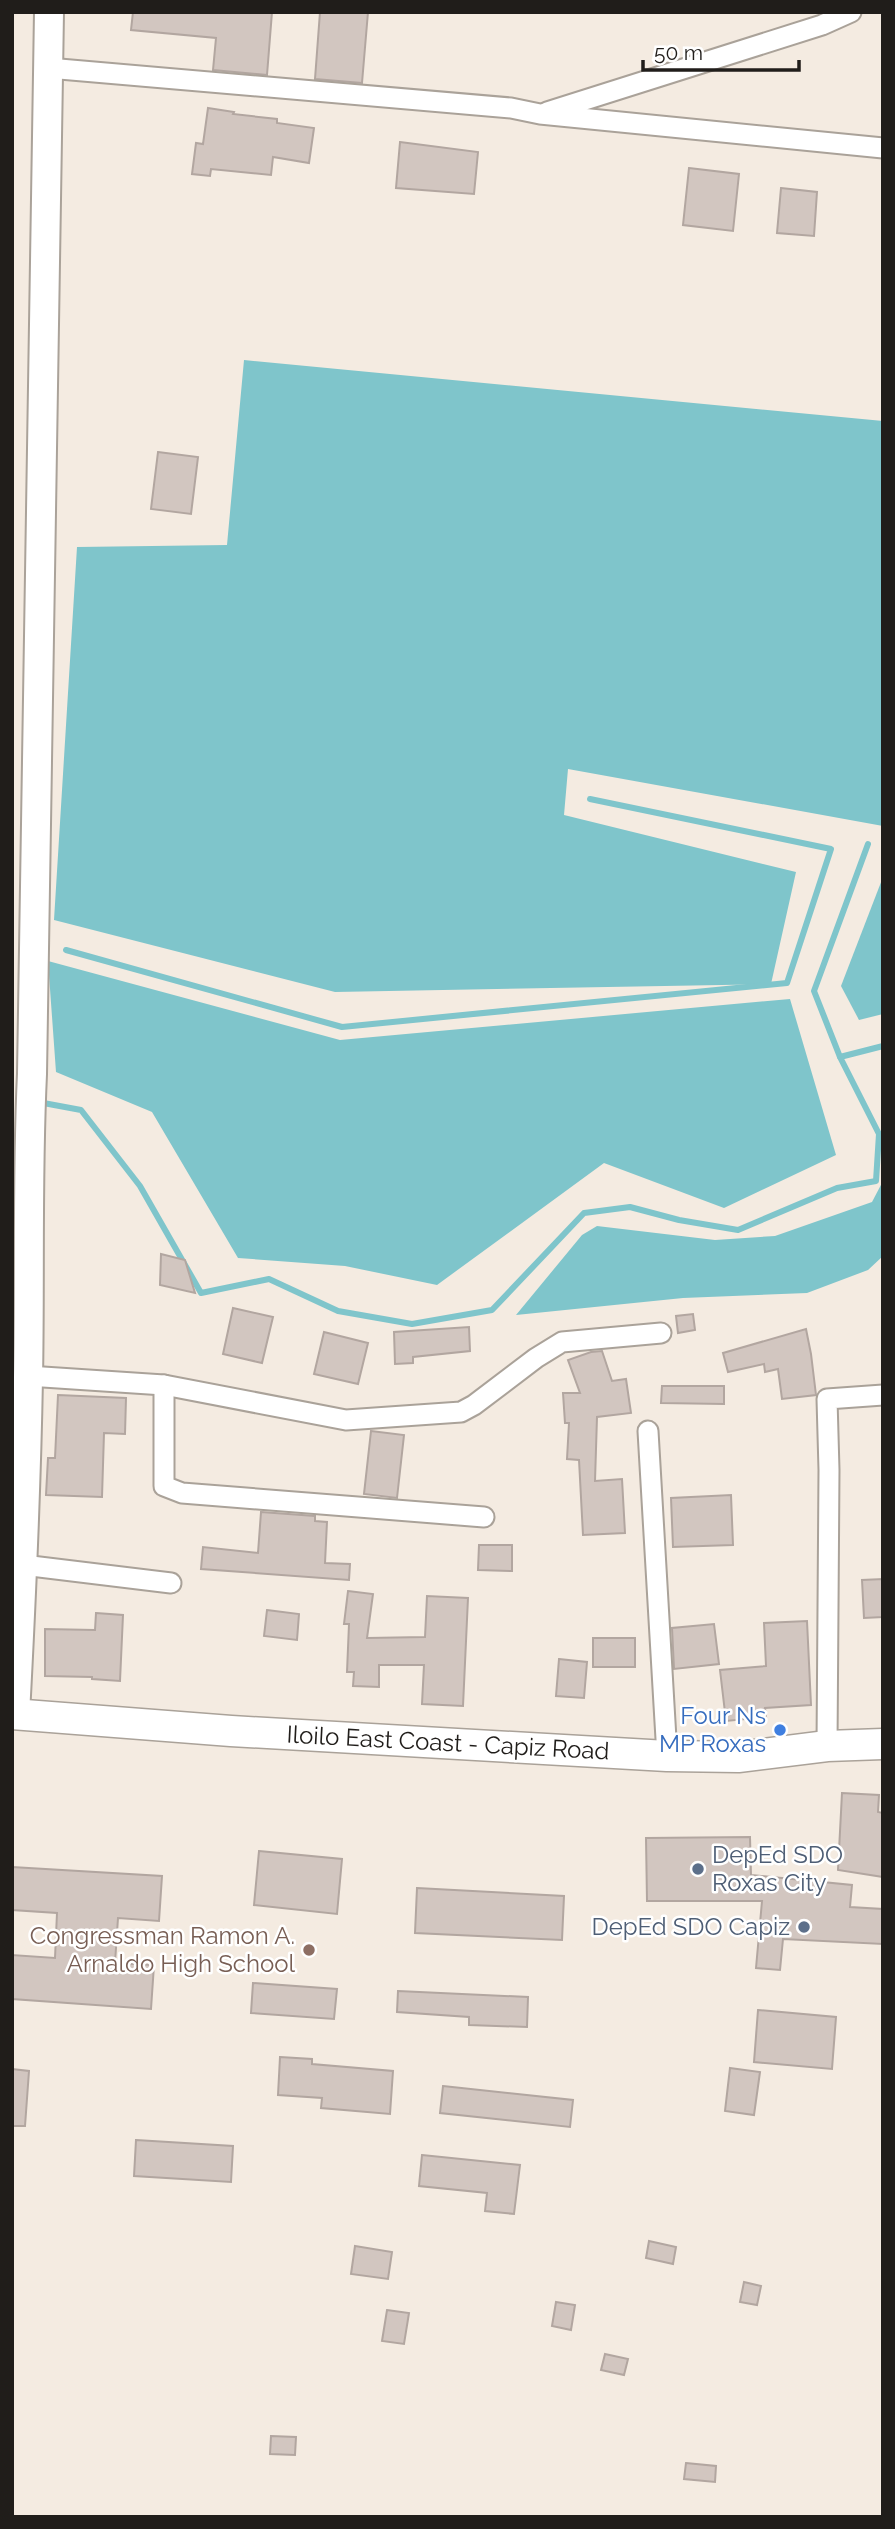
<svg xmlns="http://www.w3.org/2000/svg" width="895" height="2529" font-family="Raleway,sans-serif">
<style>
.water{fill:#7fc5cb}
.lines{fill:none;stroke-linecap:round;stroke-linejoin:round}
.stream{stroke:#7fc5cb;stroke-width:6}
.building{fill:#d2c6c0;stroke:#b2a6a0;stroke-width:2}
.street-casing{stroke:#aaa299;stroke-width:23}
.secondary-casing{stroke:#aaa299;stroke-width:32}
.primary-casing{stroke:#aaa299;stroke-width:33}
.street{stroke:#fff;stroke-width:19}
.secondary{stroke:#fff;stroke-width:28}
.primary{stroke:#fff;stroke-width:30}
.shop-dot{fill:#3f7fe0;stroke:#fff;stroke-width:2.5}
.service-dot{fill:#5c6f8a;stroke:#fff;stroke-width:2.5}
.education-dot{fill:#8d6e63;stroke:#fff;stroke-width:2.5}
.labels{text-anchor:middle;stroke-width:5;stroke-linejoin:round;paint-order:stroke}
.shop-label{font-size:24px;fill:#366cbe;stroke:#fff;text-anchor:end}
.street-label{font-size:24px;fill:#201d1a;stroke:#fff}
.service-label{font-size:24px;fill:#4e5e75;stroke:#fff;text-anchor:start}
.education-label{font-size:24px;fill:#785e54;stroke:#fff;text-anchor:end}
</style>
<rect width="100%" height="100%" fill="#f4ebe1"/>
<g class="water">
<path d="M 244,360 L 883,421 L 883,826 L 568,769 L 564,815 L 796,872 L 771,984 L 335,992 L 54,920 L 77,547 L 227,545 Z"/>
<path d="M 883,877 L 883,1014 L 859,1020 L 841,986 Z"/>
<path d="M 48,961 L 340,1040 L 790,999 L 836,1155 L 724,1208 L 604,1163 L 437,1285 L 345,1266 L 238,1258 L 152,1112 L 56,1072 Z"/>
<path d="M 883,1181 L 883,1256 L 868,1270 L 807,1293 L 683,1298 L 516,1315 L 582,1235 L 597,1226 L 715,1240 L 775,1236 L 872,1202 Z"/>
</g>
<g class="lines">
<g class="stream">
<path d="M 66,950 L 342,1027 L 787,983 L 831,849 L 590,799"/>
<path d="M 840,1057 L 814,991 L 868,844"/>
<path d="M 38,1102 L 81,1110 L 140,1186 L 201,1293 L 269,1279 L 338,1311 L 412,1324 L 492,1310 L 584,1213 L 630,1207 L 679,1220 L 738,1230 L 837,1188 L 876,1181 L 879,1134 L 840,1057 L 883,1046"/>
</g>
</g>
<g class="building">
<path d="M 133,12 L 272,12 L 267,75 L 213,70 L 216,38 L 131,30 Z"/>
<path d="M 320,12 L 368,12 L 362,83 L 315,79 Z"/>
<path d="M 208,108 L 234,112 L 233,114 L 277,119 L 277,123 L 314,128 L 309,163 L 273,157 L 271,175 L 211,169 L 210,176 L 192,174 L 196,143 L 203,144 Z"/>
<path d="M 400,142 L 478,152 L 474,194 L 396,188 Z"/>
<path d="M 689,168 L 739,174 L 733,231 L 683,225 Z"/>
<path d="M 781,188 L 817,192 L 814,236 L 777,233 Z"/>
<path d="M 158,452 L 198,457 L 191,514 L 151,509 Z"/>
<path d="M 161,1254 L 185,1260 L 195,1293 L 160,1285 Z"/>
<path d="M 233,1308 L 273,1317 L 262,1363 L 223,1354 Z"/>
<path d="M 693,1314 L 695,1330 L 678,1333 L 676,1316 Z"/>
<path d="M 469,1327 L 470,1351 L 413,1357 L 413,1363 L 395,1364 L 394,1332 Z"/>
<path d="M 806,1329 L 811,1354 L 816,1395 L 782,1399 L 778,1369 L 765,1372 L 764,1364 L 728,1372 L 723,1353 Z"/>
<path d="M 324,1332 L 368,1343 L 358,1384 L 314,1374 Z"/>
<path d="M 602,1351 L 612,1381 L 626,1379 L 631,1413 L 597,1417 L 595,1481 L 622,1479 L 625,1533 L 583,1535 L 579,1460 L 567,1459 L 569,1423 L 565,1423 L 563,1393 L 580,1393 L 568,1360 L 591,1352 Z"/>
<path d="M 662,1386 L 724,1386 L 724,1404 L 661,1403 Z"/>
<path d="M 58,1395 L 126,1398 L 125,1434 L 104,1433 L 102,1497 L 46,1495 L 48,1458 L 55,1458 Z"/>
<path d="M 371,1431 L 404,1435 L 397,1498 L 364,1494 Z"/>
<path d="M 731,1495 L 733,1545 L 673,1547 L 671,1498 Z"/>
<path d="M 261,1512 L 315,1516 L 315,1521 L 327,1522 L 325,1563 L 350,1564 L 349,1580 L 201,1569 L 203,1547 L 258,1553 Z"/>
<path d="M 479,1545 L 512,1545 L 512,1571 L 478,1570 Z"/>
<path d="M 883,1579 L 883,1617 L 864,1618 L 862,1580 Z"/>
<path d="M 348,1591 L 373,1594 L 367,1638 L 425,1637 L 427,1596 L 468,1598 L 463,1706 L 422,1704 L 424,1665 L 379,1665 L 379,1687 L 353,1686 L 354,1672 L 347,1672 L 349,1624 L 344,1624 Z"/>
<path d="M 267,1610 L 299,1614 L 297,1640 L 264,1636 Z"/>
<path d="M 96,1613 L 123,1615 L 120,1681 L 92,1679 L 92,1677 L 45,1676 L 45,1629 L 95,1630 Z"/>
<path d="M 807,1621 L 811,1705 L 765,1708 L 766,1717 L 726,1721 L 720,1670 L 766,1666 L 764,1623 Z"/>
<path d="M 714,1624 L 719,1664 L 674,1669 L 672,1628 Z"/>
<rect x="593" y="1638" width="42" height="29"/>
<path d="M 559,1659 L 587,1662 L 584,1698 L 556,1696 Z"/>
<path d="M 842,1793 L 879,1795 L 878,1812 L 883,1813 L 883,1877 L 838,1870 Z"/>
<path d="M 750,1837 L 751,1875 L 852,1885 L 850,1907 L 883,1909 L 883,1944 L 783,1939 L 780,1970 L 756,1968 L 762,1901 L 647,1901 L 646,1838 Z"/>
<path d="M 259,1851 L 342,1859 L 337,1914 L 254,1905 Z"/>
<path d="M 12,1867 L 162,1876 L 159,1921 L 118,1918 L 115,1963 L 154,1965 L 151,2009 L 12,1999 L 12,1955 L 55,1958 L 57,1913 L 12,1910 Z"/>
<path d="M 417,1888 L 564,1896 L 562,1940 L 415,1933 Z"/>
<path d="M 253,1983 L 337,1989 L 334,2019 L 251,2013 Z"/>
<path d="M 398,1991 L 528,1997 L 527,2027 L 469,2025 L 469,2017 L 397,2012 Z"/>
<path d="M 758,2010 L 836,2017 L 832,2069 L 754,2062 Z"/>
<path d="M 280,2057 L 312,2059 L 312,2064 L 393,2071 L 390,2114 L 321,2108 L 322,2098 L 278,2095 Z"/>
<path d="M 730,2068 L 760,2072 L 754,2115 L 725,2111 Z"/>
<path d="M 12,2069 L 29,2071 L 25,2126 L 12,2126 Z"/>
<path d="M 443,2086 L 573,2100 L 570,2127 L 440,2113 Z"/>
<path d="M 136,2140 L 233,2146 L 231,2182 L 134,2176 Z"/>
<path d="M 422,2155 L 520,2165 L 514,2214 L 485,2211 L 487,2193 L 419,2186 Z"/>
<path d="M 649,2241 L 676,2247 L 673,2264 L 646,2258 Z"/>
<path d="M 355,2246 L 392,2252 L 388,2279 L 351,2274 Z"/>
<path d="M 744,2282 L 761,2286 L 757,2305 L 740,2302 Z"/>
<path d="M 556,2302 L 575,2305 L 571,2330 L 552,2326 Z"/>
<path d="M 387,2310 L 409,2313 L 404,2344 L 382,2341 Z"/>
<path d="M 605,2354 L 628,2359 L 624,2375 L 601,2370 Z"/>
<path d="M 271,2436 L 296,2437 L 295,2455 L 270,2454 Z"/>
<path d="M 686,2463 L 716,2466 L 715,2482 L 684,2479 Z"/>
</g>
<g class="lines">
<g class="street-casing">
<g id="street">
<path d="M 48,68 L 511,108 L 540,114 L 883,148"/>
<path d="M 547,112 L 822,25 L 851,12"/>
<path d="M 28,1376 L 164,1385 L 346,1420 L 461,1412 L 474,1405 L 536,1358 L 562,1342 L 661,1333"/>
<path d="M 164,1385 L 164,1486 L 182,1493 L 484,1517"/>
<path d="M 648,1431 L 667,1756"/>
<path d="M 23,1565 L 171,1583"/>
<path d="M 827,1746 L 829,1470 L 827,1399 L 883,1395"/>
</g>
</g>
<g class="secondary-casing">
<path id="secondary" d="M 15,1714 C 21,1602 26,1491 28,1378 C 30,1277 27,1176 32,1074 L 49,12"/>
</g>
<g class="primary-casing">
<path id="primary" d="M 12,1714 L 231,1731 L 667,1756 L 738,1757 L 827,1746 L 883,1744"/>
</g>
<use href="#street" class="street"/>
<use href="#secondary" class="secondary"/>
<use href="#primary" class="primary"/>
</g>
<circle class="shop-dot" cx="780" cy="1730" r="7"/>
<g class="service-dot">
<circle cx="698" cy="1869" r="7"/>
<circle cx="804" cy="1927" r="7"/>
</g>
<circle class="education-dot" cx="309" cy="1950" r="7"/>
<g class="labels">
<g class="shop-label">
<text x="766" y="1724">Four Ns<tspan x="766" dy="28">MP Roxas</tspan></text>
</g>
<g class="street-label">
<text transform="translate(448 1743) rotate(3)" y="8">Iloilo East Coast - Capiz Road</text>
</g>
<g class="service-label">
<text x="712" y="1863">DepEd SDO<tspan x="712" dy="28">Roxas City</tspan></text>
<text x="790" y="1935" text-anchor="end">DepEd SDO Capiz</text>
</g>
<g class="education-label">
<text x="295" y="1944">Congressman Ramon A.<tspan x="295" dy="28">Arnaldo High School</tspan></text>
</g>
</g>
<rect width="895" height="2529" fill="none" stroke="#201d1a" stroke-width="28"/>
<path d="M643 60v10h156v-10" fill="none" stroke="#201d1a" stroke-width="3.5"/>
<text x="654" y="60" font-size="21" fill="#201d1a" stroke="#ffffff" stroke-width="5" paint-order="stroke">50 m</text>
</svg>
